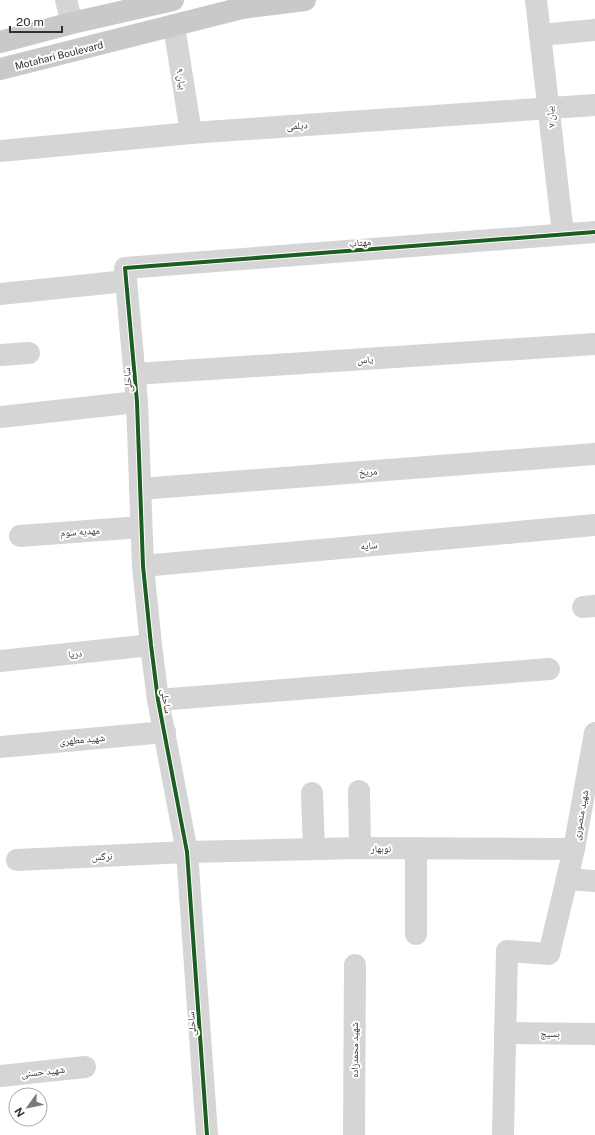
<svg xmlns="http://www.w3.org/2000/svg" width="595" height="1135" font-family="'Public Sans','Noto Naskh Arabic',sans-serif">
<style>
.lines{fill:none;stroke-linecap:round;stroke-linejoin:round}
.minor{stroke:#d5d5d5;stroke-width:22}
.major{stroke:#c9c9c9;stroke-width:22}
.cycleway-casing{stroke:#fff;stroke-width:6}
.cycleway{stroke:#1b5e20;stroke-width:4}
.labels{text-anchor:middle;stroke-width:4;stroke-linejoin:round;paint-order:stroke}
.street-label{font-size:10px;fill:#313131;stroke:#fff}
</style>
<rect width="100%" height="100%" fill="#fff"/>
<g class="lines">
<g class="minor">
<path d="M 66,0 L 72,23"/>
<path d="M 536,0 L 563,234"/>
<path d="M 174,26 L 191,133"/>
<path d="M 540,35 L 595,30"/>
<path d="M 0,151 L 191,133 L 595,105"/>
<path d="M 0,294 L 126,281"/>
<path d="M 0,355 L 29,353"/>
<path d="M 134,374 L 595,344"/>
<path d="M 0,417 L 137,402"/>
<path d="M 140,489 L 595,454"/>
<path d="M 20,536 L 141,527"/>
<path d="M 143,566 L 595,525"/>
<path d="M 583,607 L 595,606"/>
<path d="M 0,661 L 151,645"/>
<path d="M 158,700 L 549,669"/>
<path d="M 0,747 L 165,732"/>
<path d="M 359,791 L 360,848"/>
<path d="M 312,793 L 314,849"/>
<path d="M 416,848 L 416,934"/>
<path d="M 17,860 L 187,852 L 360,848 L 574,849"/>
<path d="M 567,879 L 595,881"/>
<path d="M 505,1033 L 595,1034"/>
<path d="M 0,1076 L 85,1067"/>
<path d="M 207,1135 L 187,852 L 158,700 L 151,645 L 143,566 L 137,402 L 125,268 L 595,232"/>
<path d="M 354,1135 L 355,965"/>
<path d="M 503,1135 L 507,951 L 549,954 L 574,849 L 595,733"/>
</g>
<g class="major">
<path d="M 0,42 L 72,23 L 173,0"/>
<path d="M 0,69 L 242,8 L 305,0"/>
</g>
<g class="cycleway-casing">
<path id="cycleway" d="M 207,1135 L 187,852 L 158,700 L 151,645 L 143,566 L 137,402 L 125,268 L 595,232"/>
</g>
<use href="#cycleway" class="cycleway"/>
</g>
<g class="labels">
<g class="street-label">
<text transform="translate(59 55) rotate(-14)" y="4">Motahari Boulevard</text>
<text transform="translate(182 79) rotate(81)" y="4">بیان ۹</text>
<text transform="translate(550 117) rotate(-96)" y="4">بیان ۷</text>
<text transform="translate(297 125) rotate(-4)" y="4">دیلمی</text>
<text transform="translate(360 242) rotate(-4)" y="4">مهتاب</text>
<text transform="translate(365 359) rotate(-4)" y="4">یاس</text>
<text transform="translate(127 380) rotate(-95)" y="4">ساحلی</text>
<text transform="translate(368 471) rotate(-4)" y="4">مریخ</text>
<text transform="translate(80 531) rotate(-4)" y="4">مهدیه سوم</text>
<text transform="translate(369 545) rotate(-5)" y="4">سایه</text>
<text transform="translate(75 653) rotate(-6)" y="4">دریا</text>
<text transform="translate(167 701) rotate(80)" y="4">ساحلی</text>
<text transform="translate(82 739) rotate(-5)" y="4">شهید مطهری</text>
<text transform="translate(580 815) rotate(-80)" y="4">شهید منصوری</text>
<text x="381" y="852">نوبهار</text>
<text transform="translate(102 856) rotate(-3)" y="4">نرگس</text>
<text transform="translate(191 1024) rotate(-94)" y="4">ساحلی</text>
<text transform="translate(550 1033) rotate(1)" y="4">بسیج</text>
<text transform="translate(354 1050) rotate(-90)" y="4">شهید محمدزاده</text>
<text transform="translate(43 1071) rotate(-6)" y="4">شهید حسنی</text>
</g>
</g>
<g transform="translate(28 1107) rotate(237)"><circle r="19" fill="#ffffff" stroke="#adadad"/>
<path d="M0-3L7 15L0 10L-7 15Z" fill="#797979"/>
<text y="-6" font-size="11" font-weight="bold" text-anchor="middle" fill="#313131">N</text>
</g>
<path d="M10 26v6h52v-6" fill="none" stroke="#313131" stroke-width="2"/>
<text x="16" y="26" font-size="12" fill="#313131" stroke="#ffffff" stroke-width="3" paint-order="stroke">20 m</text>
</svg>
